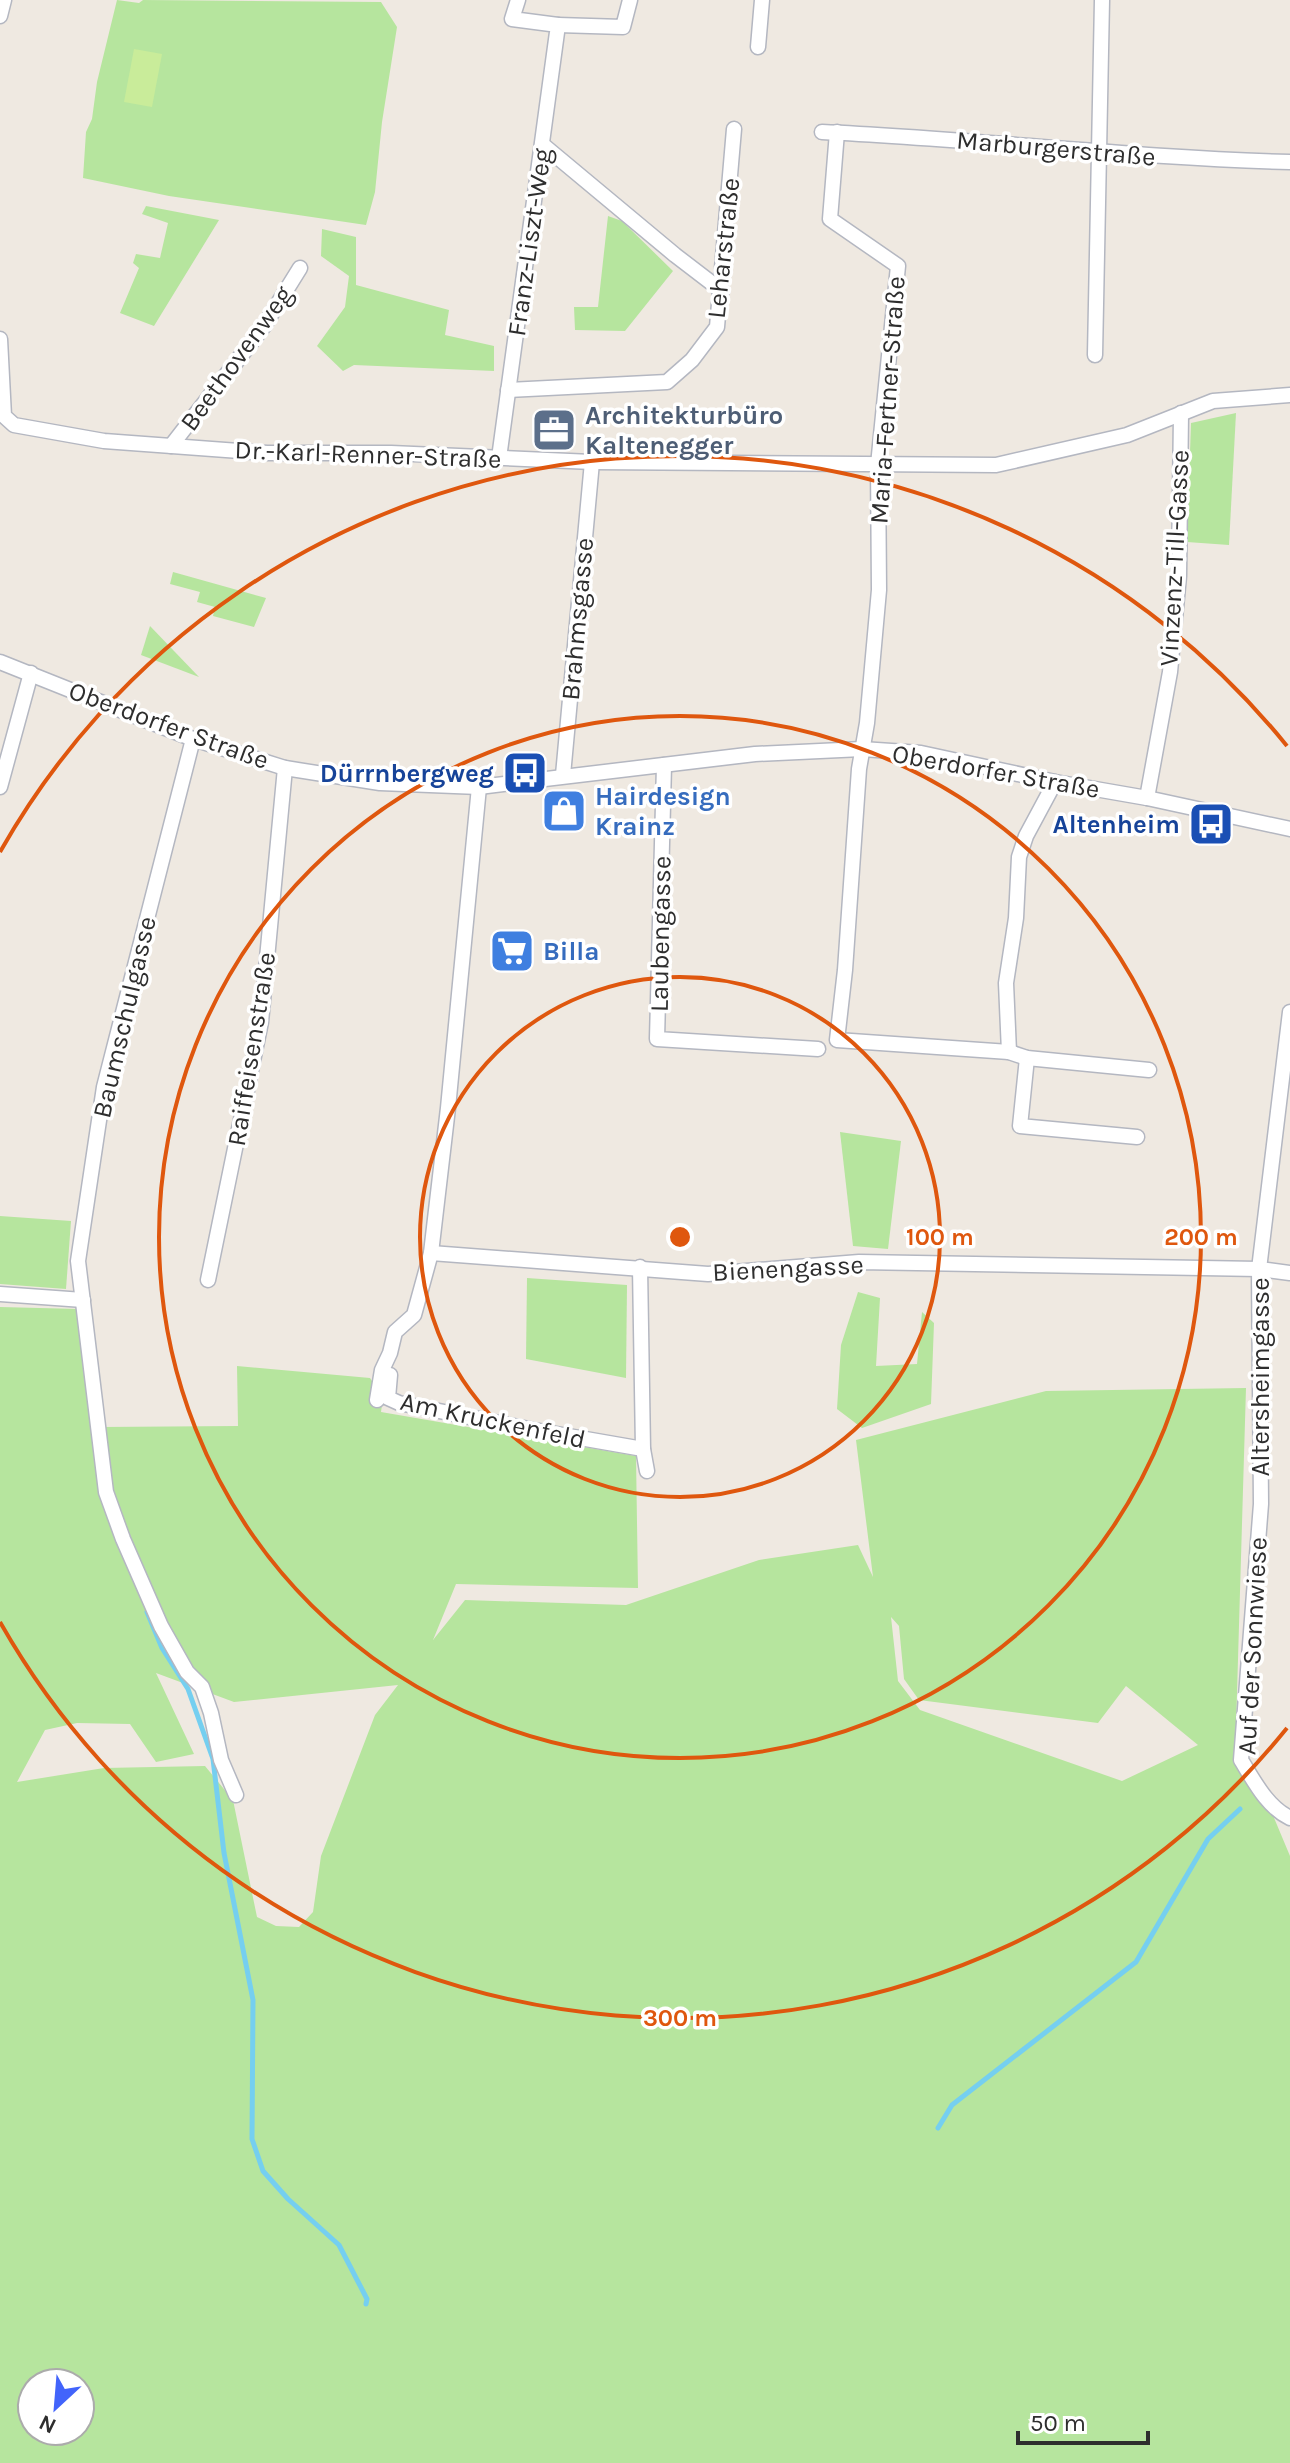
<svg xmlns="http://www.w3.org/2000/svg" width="1290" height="2463" font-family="Karla,sans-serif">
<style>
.green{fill:#b6e59e;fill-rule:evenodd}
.pitch{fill:#c9ec9a}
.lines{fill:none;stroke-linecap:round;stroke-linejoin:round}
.stream{stroke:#75cff0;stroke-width:5}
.minor-casing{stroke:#b4b7c1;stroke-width:17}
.minor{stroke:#fff;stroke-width:14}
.ring{fill:none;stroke:#df570e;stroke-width:4}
.labels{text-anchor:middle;stroke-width:7;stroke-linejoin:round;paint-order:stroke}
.street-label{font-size:26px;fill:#2e2e2e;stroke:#fff}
.service-label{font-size:26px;font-weight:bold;fill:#4e5e75;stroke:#fff;text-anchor:start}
.transit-label{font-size:26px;font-weight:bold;fill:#164399;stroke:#fff;text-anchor:end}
.shop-label{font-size:26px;font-weight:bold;fill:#366cbe;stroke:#fff;text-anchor:start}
.centre{fill:#df570e;stroke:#fff;stroke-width:4}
.ring-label{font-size:24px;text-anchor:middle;font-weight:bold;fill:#df570e;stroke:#fff;stroke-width:7;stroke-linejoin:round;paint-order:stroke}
</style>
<rect width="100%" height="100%" fill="#efe9e1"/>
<g class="green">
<path d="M 117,0 L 139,3 L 143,0 L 381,2 L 397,27 L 382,122 L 375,192 L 366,225 L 169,196 L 83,178 L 86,132 L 92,119 L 97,82 Z"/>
<path d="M 146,206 L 219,220 L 154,326 L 120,313 L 139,268 L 133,263 L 136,254 L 160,258 L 168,223 L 142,214 Z"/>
<path d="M 608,216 L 622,221 L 673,271 L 625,331 L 575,330 L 574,307 L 598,307 Z"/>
<path d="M 322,229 L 356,237 L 356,285 L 449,310 L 445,335 L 494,346 L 494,371 L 354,365 L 343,371 L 317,346 L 345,307 L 349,276 L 321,256 Z"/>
<path d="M 1236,413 L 1229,545 L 1187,542 L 1191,423 Z"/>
<path d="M 173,572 L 266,598 L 254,627 L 213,616 L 215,607 L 197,602 L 200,592 L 170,584 Z"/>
<path d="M 150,626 L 199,677 L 141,655 Z"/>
<path d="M 840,1132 L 901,1141 L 888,1249 L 853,1246 Z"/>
<path d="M 0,1216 L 71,1221 L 66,1289 L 0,1284 Z"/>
<path d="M 527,1278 L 627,1285 L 626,1378 L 526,1359 Z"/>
<path d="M 858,1292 L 880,1298 L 876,1366 L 917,1364 L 922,1312 L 934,1323 L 931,1404 L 862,1428 L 837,1409 L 841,1345 Z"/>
<path d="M 0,1307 L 79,1309 L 101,1427 L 238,1426 L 237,1366 L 370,1378 L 383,1398 L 381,1412 L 636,1456 L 638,1588 L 456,1584 L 433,1640 L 465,1600 L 626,1605 L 759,1560 L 858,1545 L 873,1577 L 856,1440 L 1046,1391 L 1246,1388 L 1236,1727 L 1290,1856 L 1290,2463 L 0,2463 ZM 891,1617 L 899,1626 L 904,1679 L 919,1700 L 1098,1723 L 1126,1686 L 1198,1745 L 1122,1781 L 920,1710 L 898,1681 ZM 156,1673 L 234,1702 L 398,1685 L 375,1715 L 321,1856 L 313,1912 L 299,1927 L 276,1926 L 257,1917 L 233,1800 L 205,1766 L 104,1768 L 17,1782 L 45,1730 L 77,1723 L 130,1724 L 156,1762 L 194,1754 ZM 32,2383 L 80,2383 L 80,2431 L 32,2431 Z"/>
</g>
<path class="pitch" d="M 134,49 L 162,54 L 152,107 L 124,102 Z"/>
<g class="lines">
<g class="stream">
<path d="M 147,1612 L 162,1648 L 188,1689 L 213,1759 L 224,1853 L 253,2000 L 252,2139 L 263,2171 L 288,2199 L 339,2245 L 367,2299 L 366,2304"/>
<path d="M 938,2128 L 952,2105 L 1136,1962 L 1208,1839 L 1240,1809"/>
</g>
<g class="minor-casing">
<g id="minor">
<path d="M 0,16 L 4,0"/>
<path d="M 558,25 L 623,27 L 630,0"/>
<path d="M 758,47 L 762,0"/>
<path d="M 822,132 C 978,139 1134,158 1290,162"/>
<path d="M 837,132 L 830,219 L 898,266 L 878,465 L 879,590 L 867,723 L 859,769 L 845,970 L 837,1040 L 1009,1052 L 1027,1058 L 1149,1070"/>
<path d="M 543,145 L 675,255 L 722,291"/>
<path d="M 0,339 L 4,416 L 14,425 L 104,441 L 267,453 L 391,453 L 592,462 L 996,465 L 1127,435 L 1213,401 L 1290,395"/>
<path d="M 1095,355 L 1102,0"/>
<path d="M 508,390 L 667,382 L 692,360 L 717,327 L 734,129"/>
<path d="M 171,446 L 264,326 L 300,268"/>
<path d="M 499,458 L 558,25 L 512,19 L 518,0"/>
<path d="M 0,662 L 193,739 L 285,768 L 380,783 L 479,787 L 755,754 L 862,749 L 921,753 L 1055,782 L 1147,798 L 1290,829"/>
<path d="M 193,739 L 104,1087 L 78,1261 L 106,1492 L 123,1539 L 161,1626 L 187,1672 L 202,1687 L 211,1713 L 221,1760 L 236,1795"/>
<path d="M 664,765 L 657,1039 L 818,1049"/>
<path d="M 563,775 L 592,462"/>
<path d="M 0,787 L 31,673"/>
<path d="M 1147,798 L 1170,672 L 1179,576 L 1181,413"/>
<path d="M 1290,1012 L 1259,1269 L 1261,1504 L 1241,1760 C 1254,1781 1267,1807 1290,1818"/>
<path d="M 1009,1052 L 1006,983 L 1016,918 L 1019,857 L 1026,836 L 1055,782"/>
<path d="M 1027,1058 L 1020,1126 L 1137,1137"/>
<path d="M 431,1253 L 708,1274 L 859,1262 L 1259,1269 L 1290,1273"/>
<path d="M 640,1267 L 643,1449 L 647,1471"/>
<path d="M 208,1280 L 261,1022 L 285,768"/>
<path d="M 0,1294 L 83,1300"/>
<path d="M 390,1375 L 388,1398 L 399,1403 L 534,1430 L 643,1449"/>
<path d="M 377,1400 L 382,1370 L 390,1353 L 395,1332 L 414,1315 L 431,1253 L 448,1108 L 479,787"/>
</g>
</g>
<use href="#minor" class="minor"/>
</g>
<g class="ring">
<circle cx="680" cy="1237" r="260"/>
<circle cx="680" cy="1237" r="521"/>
<path d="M1287 1728A781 781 0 0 1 0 1622M0 852A781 781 0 0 1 1287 746"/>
</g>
<defs>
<g id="office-square" transform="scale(2.3)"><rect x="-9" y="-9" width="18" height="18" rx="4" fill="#5c6f8a" stroke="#fff"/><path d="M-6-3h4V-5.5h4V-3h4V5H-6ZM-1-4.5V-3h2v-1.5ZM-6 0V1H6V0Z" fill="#fff"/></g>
<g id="bus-square" transform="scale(2.3)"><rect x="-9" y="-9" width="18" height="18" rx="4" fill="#1a4fb4" stroke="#fff"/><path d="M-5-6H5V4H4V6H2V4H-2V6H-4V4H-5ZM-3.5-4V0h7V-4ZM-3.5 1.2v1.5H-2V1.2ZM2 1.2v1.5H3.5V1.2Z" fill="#fff"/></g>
<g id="shop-square" transform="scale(2.3)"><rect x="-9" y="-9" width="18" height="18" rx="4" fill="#3f7fe0" stroke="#fff"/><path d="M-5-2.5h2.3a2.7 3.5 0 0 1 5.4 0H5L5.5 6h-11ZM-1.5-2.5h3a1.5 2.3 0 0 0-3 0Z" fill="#fff"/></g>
<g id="supermarket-square" transform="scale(2.3)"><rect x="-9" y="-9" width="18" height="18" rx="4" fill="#3f7fe0" stroke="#fff"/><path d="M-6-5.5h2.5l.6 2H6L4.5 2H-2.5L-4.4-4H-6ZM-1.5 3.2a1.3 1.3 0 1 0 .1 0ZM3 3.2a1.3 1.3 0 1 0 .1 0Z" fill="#fff"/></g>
</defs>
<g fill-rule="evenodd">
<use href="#office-square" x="554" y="430"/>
<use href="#bus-square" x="525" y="773"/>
<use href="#shop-square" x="564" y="811"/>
<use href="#bus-square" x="1211" y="824"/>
<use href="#supermarket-square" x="512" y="951"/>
</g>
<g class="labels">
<g class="street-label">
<text transform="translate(1056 148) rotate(5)" y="9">Marburgerstraße</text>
<text transform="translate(529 242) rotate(-82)" y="9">Franz-Liszt-Weg</text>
<text transform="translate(723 248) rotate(-84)" y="9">Leharstraße</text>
<text transform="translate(236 358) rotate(-54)" y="9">Beethovenweg</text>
<text transform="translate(887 400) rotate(-86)" y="9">Maria-Fertner-Straße</text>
<text transform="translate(368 454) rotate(2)" y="9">Dr.-Karl-Renner-Straße</text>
<text transform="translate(1174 558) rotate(-87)" y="9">Vinzenz-Till-Gasse</text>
<text transform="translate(577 619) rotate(-85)" y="9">Brahmsgasse</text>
<text transform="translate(169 725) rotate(20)" y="9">Oberdorfer Straße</text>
<text transform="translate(996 771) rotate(10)" y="9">Oberdorfer Straße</text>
<text transform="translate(660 934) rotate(-89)" y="9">Laubengasse</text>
<text transform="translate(124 1017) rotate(-77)" y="9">Baumschulgasse</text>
<text transform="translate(251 1049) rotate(-81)" y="9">Raiffeisenstraße</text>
<text transform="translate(788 1268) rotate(-3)" y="9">Bienengasse</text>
<text transform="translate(1260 1377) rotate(-90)" y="9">Altersheimgasse</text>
<text transform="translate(493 1420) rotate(12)" y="9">Am Kruckenfeld</text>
<text transform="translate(1252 1646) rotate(-87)" y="9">Auf der Sonnwiese</text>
</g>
<g class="service-label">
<text x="585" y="424">Architekturbüro<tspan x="585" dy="30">Kaltenegger</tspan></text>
</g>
<g class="transit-label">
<text x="494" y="782">Dürrnbergweg</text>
<text x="1180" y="833">Altenheim</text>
</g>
<g class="shop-label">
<text x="595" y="805">Hairdesign<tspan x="595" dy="30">Krainz</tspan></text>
<text x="543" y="960">Billa</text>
</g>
</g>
<circle cx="680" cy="1237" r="12" class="centre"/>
<g class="ring-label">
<text x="940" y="1245">100 m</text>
<text x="1201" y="1245">200 m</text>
<text x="680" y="2026">300 m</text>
</g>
<g transform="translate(56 2407) rotate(206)"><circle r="38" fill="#ffffff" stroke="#ababab" stroke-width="2"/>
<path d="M0-6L14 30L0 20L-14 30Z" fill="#4264fb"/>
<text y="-12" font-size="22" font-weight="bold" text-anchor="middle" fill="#2e2e2e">N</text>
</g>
<path d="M1018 2431v12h130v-12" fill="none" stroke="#2e2e2e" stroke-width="4"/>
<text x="1030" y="2431" font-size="24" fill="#2e2e2e" stroke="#ffffff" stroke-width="6" paint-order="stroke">50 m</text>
</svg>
